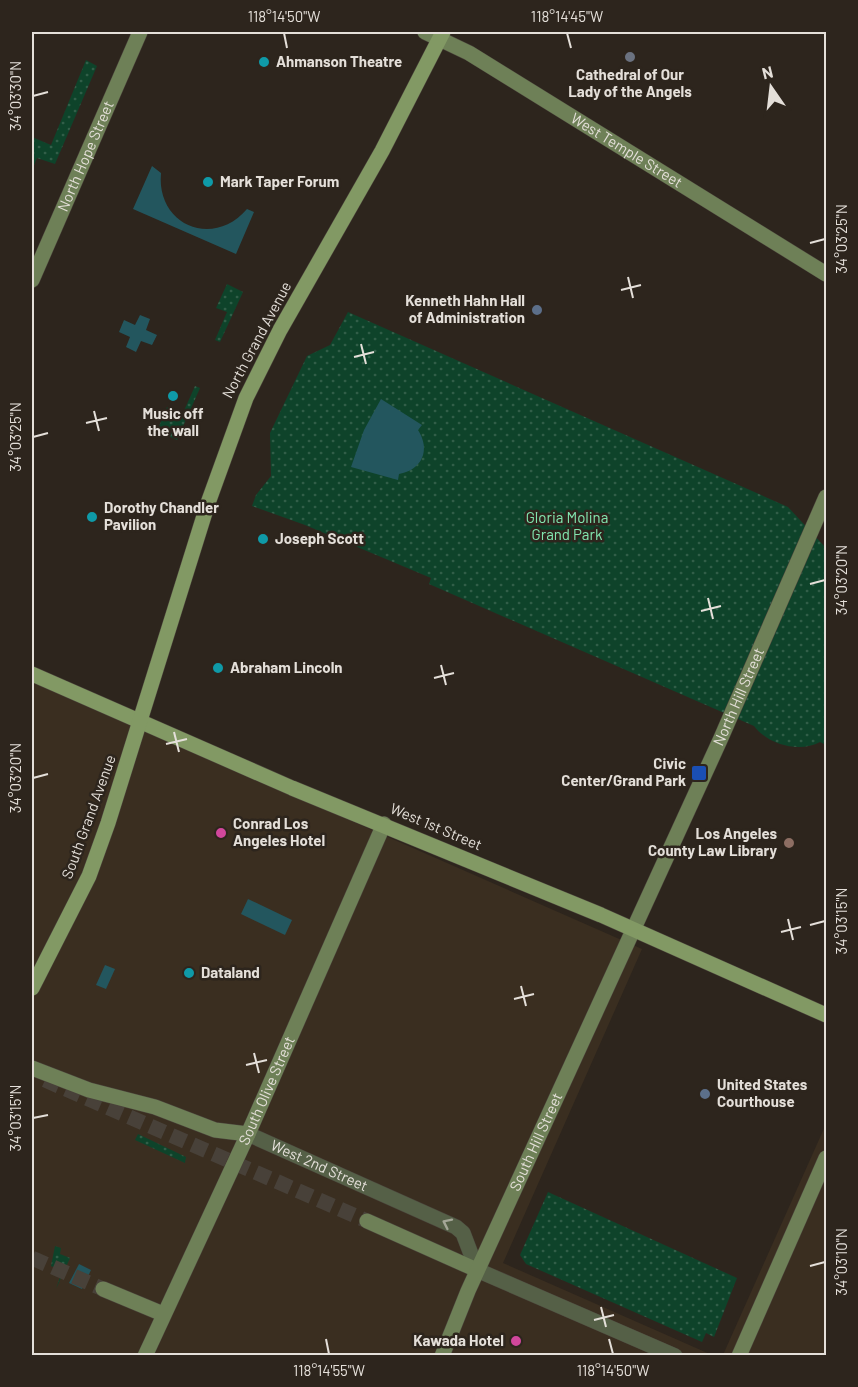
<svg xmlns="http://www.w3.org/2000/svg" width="858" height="1387" font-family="Barlow,sans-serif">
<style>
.built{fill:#3a2e20}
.park{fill:url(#park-dots)}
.water{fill:#23565e}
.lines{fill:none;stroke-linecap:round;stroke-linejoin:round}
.secondary-tunnel{stroke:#484139;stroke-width:15;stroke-dasharray:15 8;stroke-linecap:butt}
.tertiary-casing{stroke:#4a433b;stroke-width:16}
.secondary-casing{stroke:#4a433b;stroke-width:16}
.primary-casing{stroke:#4a433b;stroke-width:16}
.tertiary{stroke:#556047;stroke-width:15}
.secondary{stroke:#6e8057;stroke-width:15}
.primary{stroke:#829964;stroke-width:15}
.oneway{stroke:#a4a697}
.ticks{fill:none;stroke:#e4dfd9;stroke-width:2}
.worship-dot{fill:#6b7280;stroke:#2d251d;stroke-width:2}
.culture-dot{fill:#0f9aa8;stroke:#2d251d;stroke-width:2}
.service-dot{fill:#5c6f8a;stroke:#2d251d;stroke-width:2}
.transit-dot{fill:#1a4fb4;stroke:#2d251d;stroke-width:2}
.hotel-dot{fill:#d1479c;stroke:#2d251d;stroke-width:2}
.education-dot{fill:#8d6e63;stroke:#2d251d;stroke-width:2}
.labels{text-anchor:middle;stroke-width:5;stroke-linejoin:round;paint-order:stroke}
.poi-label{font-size:15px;font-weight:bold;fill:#e4dfd9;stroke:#2d251d;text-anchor:start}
.street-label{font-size:15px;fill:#e4dfd9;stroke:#2d251d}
.park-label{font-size:15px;fill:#82e6af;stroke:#2d251d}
.neatline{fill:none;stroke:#e4dfd9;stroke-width:2}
.ticks-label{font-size:15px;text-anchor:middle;fill:#e4dfd9}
</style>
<defs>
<pattern id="park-dots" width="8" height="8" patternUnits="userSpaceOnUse" patternTransform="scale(1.5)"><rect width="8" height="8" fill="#0e432a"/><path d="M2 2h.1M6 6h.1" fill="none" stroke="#315e48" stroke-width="1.8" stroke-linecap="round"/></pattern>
</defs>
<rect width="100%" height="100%" fill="#2d251d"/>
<g class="built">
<path d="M 32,680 L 642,949 L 503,1263 L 712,1355 L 32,1355 Z"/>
<path d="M 826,1124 L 826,1355 L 723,1355 Z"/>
</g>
<g class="park">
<path d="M 86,60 L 97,66 L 55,164 L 37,158 L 32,170 L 32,137 L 51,145 Z"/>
<path d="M 227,284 L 243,292 L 220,342 L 215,340 L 227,312 L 216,308 Z"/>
<path d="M 348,312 L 788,507 L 826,548 L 826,745 L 820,742 C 800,753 768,745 754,726 L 429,584 L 431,578 L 305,525 L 252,506 L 256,495 L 271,476 L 270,433 L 307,356 L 330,345 Z"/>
<path d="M 195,386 L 200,388 L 177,440 L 157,431 L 167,407 L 183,413 Z"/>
<path d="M 138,1134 L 186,1157 L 185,1163 L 135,1140 Z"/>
<path d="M 548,1192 L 737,1278 L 714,1337 L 706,1333 L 702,1342 L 526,1264 L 520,1255 Z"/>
<path d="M 55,1246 L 61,1248 L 60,1254 L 70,1258 L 56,1289 L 62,1271 L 51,1266 Z"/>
</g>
<g class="water">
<path d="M 152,166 L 161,173 C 156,225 213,249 247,209 L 254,212 L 236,254 L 133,209 Z"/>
<path d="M 140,315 L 150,319 L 146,330 L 157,335 L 152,345 L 141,341 L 136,352 L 126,347 L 130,337 L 119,332 L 124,320 L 135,325 Z"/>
<path d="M 381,399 L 422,425 L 418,430 C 431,450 422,470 399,474 L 398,480 L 351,467 L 364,430 Z"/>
<path d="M 248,899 L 292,920 L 285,935 L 241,914 Z"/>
<path d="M 105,965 L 115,969 L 106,989 L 96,985 Z"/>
<path d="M 79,1264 L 91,1270 L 82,1289 L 69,1283 Z"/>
</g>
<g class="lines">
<g class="secondary-tunnel">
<path d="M 45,1080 L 367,1221"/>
<path d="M 32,1258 L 103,1289"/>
</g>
<g class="tertiary-casing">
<g id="tertiary">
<path id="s1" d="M 248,1134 L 456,1227 L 463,1233 L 477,1270 L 675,1356"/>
</g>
</g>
<g class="secondary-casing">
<g id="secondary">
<path id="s2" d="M 425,32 L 469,53 L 826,274"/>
<path id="s3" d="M 32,280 L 140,32"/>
<path d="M 32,1068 L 89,1090 L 155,1107 L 215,1130 L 248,1134"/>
<path d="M 367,1221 L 477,1270"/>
<path d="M 103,1289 L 163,1314"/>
<path id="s4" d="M 145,1356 L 248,1134 L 384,824"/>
<path id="s5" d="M 442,1356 L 468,1291 L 721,738 L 826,497"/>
<path d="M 739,1356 L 826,1158"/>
</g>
</g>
<g class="primary-casing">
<g id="primary">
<path d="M 32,674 L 292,788 L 601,915 L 826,1015"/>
<path d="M 32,988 L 89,876 L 108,823 L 208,503 L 246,398 L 280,330 L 382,151 L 443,32"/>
</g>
</g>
<use href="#tertiary" class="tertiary"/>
<use href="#secondary" class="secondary"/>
<use href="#primary" class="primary"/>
</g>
<defs><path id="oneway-chevron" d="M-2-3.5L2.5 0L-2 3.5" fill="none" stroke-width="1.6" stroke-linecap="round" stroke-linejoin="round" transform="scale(1.5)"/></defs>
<use class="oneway" href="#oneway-chevron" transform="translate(447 1223) rotate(-154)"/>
<path class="ticks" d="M 284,33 L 287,48M 567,33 L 571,48M 33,96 L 48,92M 810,243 L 825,239M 628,277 L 633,298M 621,290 L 641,285M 361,344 L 366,364M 354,357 L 374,352M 94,411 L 99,431M 86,423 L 107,418M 33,437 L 48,433M 810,584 L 825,580M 708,598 L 713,619M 701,611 L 721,606M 441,665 L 446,685M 434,678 L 454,673M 174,732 L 179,752M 166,744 L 187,739M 33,778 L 48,774M 788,919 L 793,940M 810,925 L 825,921M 781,932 L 801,927M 521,986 L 526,1006M 514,999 L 534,994M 254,1053 L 259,1073M 246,1065 L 267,1060M 33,1118 L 48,1115M 810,1266 L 825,1262M 601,1307 L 606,1327M 594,1320 L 614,1315M 326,1339 L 329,1354M 609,1339 L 613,1354"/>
<circle class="worship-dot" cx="630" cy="57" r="6"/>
<g class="culture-dot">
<circle cx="264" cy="62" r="6"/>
<circle cx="208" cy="182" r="6"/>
<circle cx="173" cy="396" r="6"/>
<circle cx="92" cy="517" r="6"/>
<circle cx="263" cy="539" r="6"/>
<circle cx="218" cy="668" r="6"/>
<circle cx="189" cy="973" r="6"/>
</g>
<g class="service-dot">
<circle cx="537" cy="310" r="6"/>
<circle cx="705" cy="1094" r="6"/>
</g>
<rect class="transit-dot" x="691" y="765" width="16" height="16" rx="3"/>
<g class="hotel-dot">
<circle cx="221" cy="833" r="6"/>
<circle cx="516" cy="1341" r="6"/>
</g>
<circle class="education-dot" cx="789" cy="843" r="6"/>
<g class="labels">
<g class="poi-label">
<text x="276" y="67">Ahmanson Theatre</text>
<text x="630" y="80" text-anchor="middle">Cathedral of Our<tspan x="630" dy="17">Lady of the Angels</tspan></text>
<text x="220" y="187">Mark Taper Forum</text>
<text x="525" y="306" text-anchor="end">Kenneth Hahn Hall<tspan x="525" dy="17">of Administration</tspan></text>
<text x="173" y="419" text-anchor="middle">Music off<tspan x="173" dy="17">the wall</tspan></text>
<text x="104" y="513">Dorothy Chandler<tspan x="104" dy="17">Pavilion</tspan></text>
<text x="275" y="544">Joseph Scott</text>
<text x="230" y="673">Abraham Lincoln</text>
<text x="686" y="769" text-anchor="end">Civic<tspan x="686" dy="17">Center/Grand Park</tspan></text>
<text x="233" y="829">Conrad Los<tspan x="233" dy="17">Angeles Hotel</tspan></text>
<text x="777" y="839" text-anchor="end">Los Angeles<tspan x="777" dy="17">County Law Library</tspan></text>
<text x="201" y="978">Dataland</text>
<text x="717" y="1090">United States<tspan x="717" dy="17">Courthouse</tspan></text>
<text x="504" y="1346" text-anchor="end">Kawada Hotel</text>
</g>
<g class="street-label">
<text dy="5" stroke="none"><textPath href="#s2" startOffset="234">West Temple Street</textPath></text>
<text dy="5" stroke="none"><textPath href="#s3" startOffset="135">North Hope Street</textPath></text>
<text transform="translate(257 340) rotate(-62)" y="5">North Grand Avenue</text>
<text dy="5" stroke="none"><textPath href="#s5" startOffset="723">North Hill Street</textPath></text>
<text transform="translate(89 817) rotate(-70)" y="5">South Grand Avenue</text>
<text transform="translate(436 827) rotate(23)" y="5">West 1st Street</text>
<text dy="5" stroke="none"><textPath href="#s4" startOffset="292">South Olive Street</textPath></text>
<text dy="5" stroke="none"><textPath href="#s5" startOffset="234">South Hill Street</textPath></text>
<text dy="5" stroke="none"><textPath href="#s1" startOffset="78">West 2nd Street</textPath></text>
</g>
<g class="park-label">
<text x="567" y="523">Gloria Molina<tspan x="567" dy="17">Grand Park</tspan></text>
</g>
</g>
<rect width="858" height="1387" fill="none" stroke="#2d251d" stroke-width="66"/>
<g transform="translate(771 87) rotate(346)" stroke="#2d251d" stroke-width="4.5" paint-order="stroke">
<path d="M0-4.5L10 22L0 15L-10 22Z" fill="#e4dfd9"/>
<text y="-9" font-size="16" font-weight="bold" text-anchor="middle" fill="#e4dfd9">N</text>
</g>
<rect x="33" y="33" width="792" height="1321" class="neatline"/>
<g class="ticks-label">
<text x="284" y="22">118°14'50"W</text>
<text x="567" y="22">118°14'45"W</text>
<text transform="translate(16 96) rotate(-90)" y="5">34°03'30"N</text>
<text transform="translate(842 239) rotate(-90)" y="5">34°03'25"N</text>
<text transform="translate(16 437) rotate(-90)" y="5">34°03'25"N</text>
<text transform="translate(842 580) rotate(-90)" y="5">34°03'20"N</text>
<text transform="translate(16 778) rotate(-90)" y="5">34°03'20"N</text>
<text transform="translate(842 921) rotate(-90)" y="5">34°03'15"N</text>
<text transform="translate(16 1118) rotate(-90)" y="5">34°03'15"N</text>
<text transform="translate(842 1262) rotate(-90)" y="5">34°03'10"N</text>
<text x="329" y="1376">118°14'55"W</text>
<text x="613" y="1376">118°14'50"W</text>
</g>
</svg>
